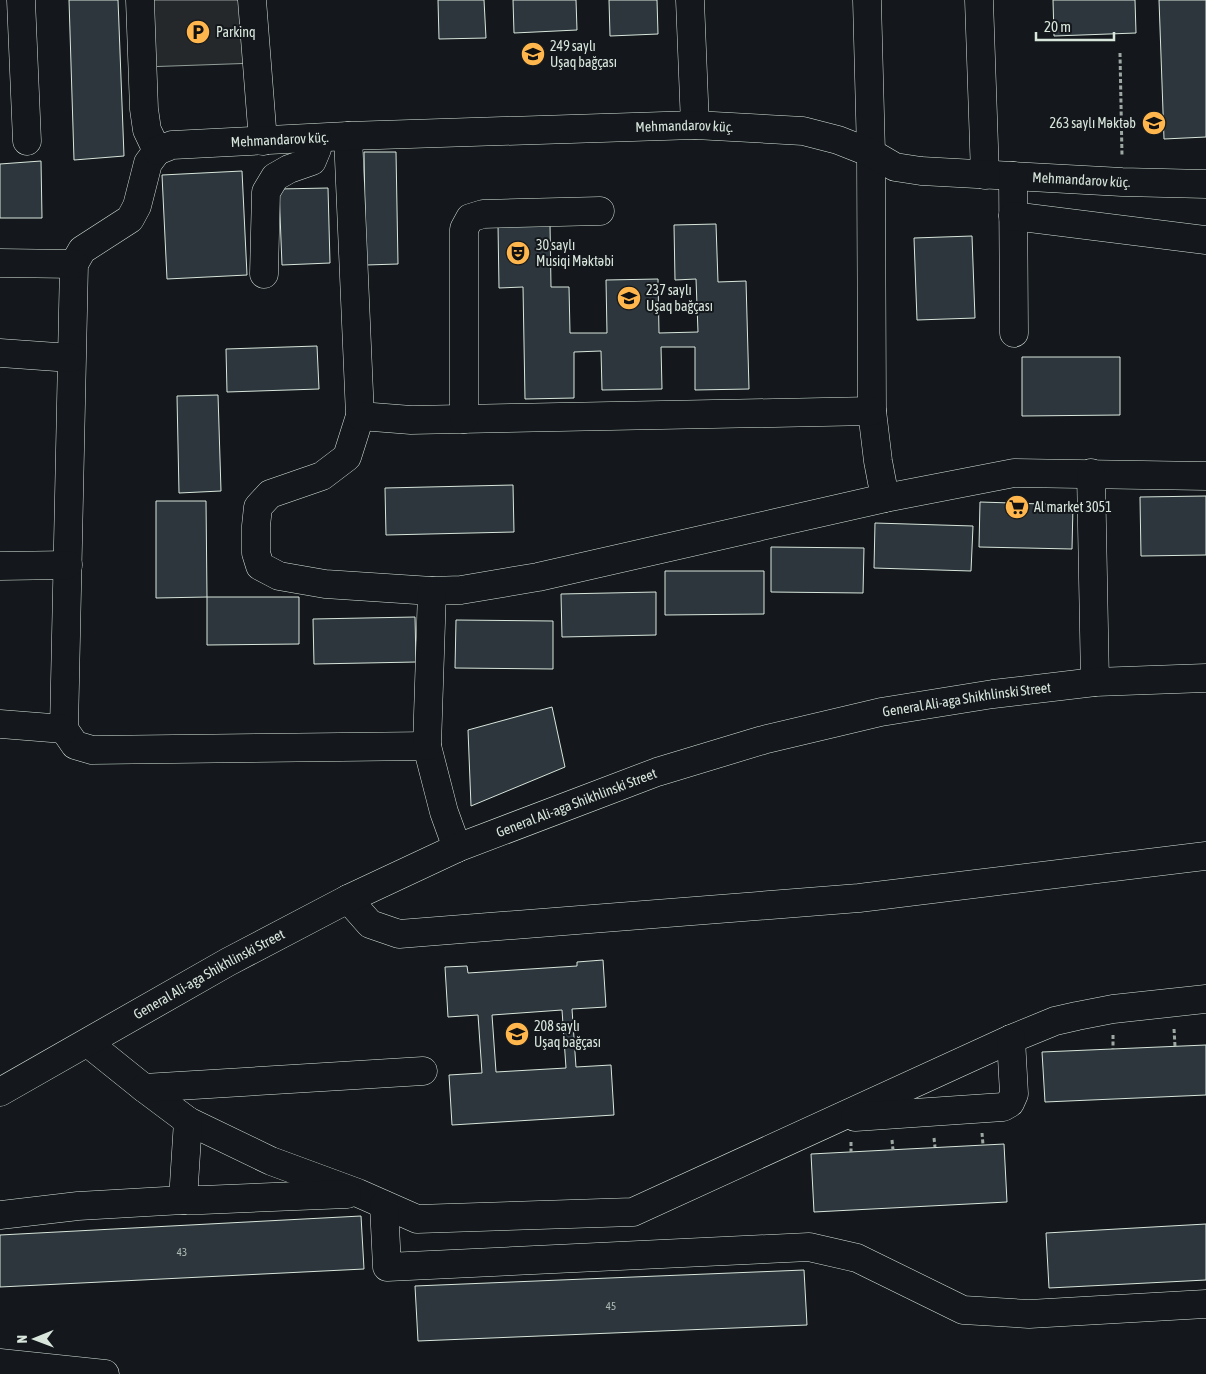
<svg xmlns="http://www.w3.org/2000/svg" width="1206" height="1374" font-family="'Asap Condensed',sans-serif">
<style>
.parking{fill:#24282b;stroke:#939e99}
.building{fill:#2c363c;stroke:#d8e6dc;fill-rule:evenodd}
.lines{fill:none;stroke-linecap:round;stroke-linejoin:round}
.minor-casing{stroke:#d8e6dc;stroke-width:29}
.major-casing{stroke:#d8e6dc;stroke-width:29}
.path{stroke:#9da8a2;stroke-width:3;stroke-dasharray:4 2.5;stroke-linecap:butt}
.minor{stroke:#14181c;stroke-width:28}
.major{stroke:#14181c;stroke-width:28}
.labels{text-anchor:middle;stroke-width:4;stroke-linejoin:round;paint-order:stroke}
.number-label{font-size:11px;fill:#adbab4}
.poi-label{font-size:14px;fill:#d8e6dc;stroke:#14181c;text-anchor:start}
.street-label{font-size:14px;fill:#d8e6dc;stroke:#14181c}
</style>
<rect width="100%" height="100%" fill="#14181c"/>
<path class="parking" d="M 140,0 L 252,0 L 257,63 L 143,67 Z"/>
<g class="building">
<path d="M 69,0 L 118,0 L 124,156 L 74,160 Z"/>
<path d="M 438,0 L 484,0 L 486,38 L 439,39 Z"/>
<path d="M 513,0 L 576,0 L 577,30 L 514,33 Z"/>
<path d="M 609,0 L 657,0 L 658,34 L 610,36 Z"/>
<path d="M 1053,0 L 1135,0 L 1136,33 L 1054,36 Z"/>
<path d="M 1159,0 L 1206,0 L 1206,137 L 1164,139 Z"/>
<path d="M 364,152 L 396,152 L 398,264 L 366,265 Z"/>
<path d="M 41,161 L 42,218 L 0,218 L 0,164 Z"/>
<path d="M 242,171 L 247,275 L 167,279 L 162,175 Z"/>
<path d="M 328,188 L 330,263 L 282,265 L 279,189 Z"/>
<path d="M 550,224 L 551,287 L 569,287 L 570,333 L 607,333 L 606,280 L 658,279 L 659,333 L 698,332 L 696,279 L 675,280 L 674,225 L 716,224 L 718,282 L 746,281 L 749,389 L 695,390 L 695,347 L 661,347 L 662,389 L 602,390 L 601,351 L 574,352 L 574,398 L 525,399 L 523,287 L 499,288 L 498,225 Z"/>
<path d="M 972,236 L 975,318 L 917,320 L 914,238 Z"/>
<path d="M 317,346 L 319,389 L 227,392 L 226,349 Z"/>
<path d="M 1022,357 L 1120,357 L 1120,415 L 1022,416 Z"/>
<path d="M 218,395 L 221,491 L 179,493 L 177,396 Z"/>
<path d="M 513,485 L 514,532 L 386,535 L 385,488 Z"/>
<path d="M 1206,496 L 1206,555 L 1141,556 L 1140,497 Z"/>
<path d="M 156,501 L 206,501 L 207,597 L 156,598 Z"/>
<path d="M 980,502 L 1073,505 L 1072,549 L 979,547 Z"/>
<path d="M 875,523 L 973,526 L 971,571 L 874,568 Z"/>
<path d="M 771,547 L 864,548 L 863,593 L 771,592 Z"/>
<path d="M 665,571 L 764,571 L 764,614 L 665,615 Z"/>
<path d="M 656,592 L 656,635 L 562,637 L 561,594 Z"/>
<path d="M 207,597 L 299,597 L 299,644 L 207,645 Z"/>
<path d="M 415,617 L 416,662 L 314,664 L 313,619 Z"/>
<path d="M 456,620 L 553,621 L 553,669 L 455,668 Z"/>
<path d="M 552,707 L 565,767 L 471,806 L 468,730 Z"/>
<path d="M 603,960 L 606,1007 L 572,1009 L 576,1067 L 611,1065 L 614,1115 L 452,1125 L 449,1075 L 482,1073 L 478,1015 L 448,1017 L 445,967 L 467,966 L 468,973 L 577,966 L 577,962 ZM 562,1010 L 566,1068 L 496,1072 L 492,1015 Z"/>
<path d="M 1206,1045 L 1206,1095 L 1045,1102 L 1042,1052 Z"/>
<path d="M 1004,1144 L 1007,1202 L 814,1212 L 811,1154 Z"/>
<path d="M 361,1216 L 364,1269 L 0,1287 L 0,1235 Z"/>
<path d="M 1206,1224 L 1206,1280 L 1049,1288 L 1046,1233 Z"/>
<path d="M 804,1270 L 807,1325 L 418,1341 L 415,1286 Z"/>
</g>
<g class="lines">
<g class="minor-casing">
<g id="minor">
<path d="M 21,0 L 27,141"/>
<path d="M 140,0 L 144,109 L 147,130 L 157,151"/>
<path d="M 252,0 L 263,141"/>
<path d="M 690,0 L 695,125"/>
<path d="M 867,0 L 871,153 L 872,411 L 878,461 L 885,498"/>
<path d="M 979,0 L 985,175"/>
<path d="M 348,136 L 360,416 L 347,457 L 322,476 L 270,494 L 258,507 L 256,526 L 256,553 L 260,566 L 279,576 L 325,584 L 432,591 L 461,590 L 538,577 L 885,498 L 1014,473 L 1206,476"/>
<path d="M 157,151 L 148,163 L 137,206 L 130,219 L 82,250 L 74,264 L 64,729 L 75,745 L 92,750 L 427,746 L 444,812 L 457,848"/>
<path id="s1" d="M 157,151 L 172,145 L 348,136 L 695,125 L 803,131 L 838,140 L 871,153 L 895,167 L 921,171 L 1122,182 L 1206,184"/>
<path d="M 1013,176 L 1014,333"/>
<path d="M 1013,216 L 1206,240"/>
<path d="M 0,263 L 74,264"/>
<path d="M 264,274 L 266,192 L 275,177 L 289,169 L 312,161 L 317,149 L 317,138"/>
<path d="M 0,353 L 71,358"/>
<path d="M 360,416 L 411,420 L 872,411"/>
<path d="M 464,419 L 464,229 L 470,218 L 483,214 L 600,211"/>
<path d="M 1091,473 L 1095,682"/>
<path d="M 0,566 L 68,565"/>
<path d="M 0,724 L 64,729"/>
<path d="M 427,746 L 432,591"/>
<path d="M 348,899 L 370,924 L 399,934 L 859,898 L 1206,856"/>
<path d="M 88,1043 L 144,1088 L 188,1121 L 271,1161 L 358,1193 L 417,1219 L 633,1212 L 1011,1039 L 1055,1021 L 1077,1016 L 1113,1009 L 1206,999"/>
<path d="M 144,1088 L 423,1071"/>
<path d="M 855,1117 L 1003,1107 L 1010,1103 L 1014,1094 L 1011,1039"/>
<path d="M 183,1200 L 188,1121"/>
<path d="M 384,1205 L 387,1267 L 809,1247 L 857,1258 L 963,1310 L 1029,1314 L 1206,1304"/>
<path d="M 0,1215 L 78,1206 L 183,1200 L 202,1200 L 347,1194"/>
<path d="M 0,1363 L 105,1374"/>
</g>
</g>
<g class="major-casing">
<g id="major">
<path id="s2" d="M 0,1092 L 228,962 L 348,899 L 457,848 L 657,772 L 763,740 L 881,712 L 993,694 L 1095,682 L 1206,678"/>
</g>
</g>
<g class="path">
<path d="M 1120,53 L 1122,156"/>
<path d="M 1174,1029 L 1175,1046"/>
<path d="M 1113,1035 L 1113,1049"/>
<path d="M 982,1133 L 983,1145"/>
<path d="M 934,1138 L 935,1147"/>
<path d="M 892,1140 L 893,1150"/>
<path d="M 851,1142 L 851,1152"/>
</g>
<use href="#minor" class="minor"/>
<use href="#major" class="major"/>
</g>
<defs>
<g id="parking-disc" transform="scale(1.25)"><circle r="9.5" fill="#ffb74d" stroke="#14181c"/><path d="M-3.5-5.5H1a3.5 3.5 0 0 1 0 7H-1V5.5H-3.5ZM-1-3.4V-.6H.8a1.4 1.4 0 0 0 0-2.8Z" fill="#111"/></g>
<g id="school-disc" transform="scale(1.25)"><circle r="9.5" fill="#ffb74d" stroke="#14181c"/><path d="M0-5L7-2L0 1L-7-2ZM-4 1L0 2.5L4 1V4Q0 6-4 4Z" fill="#111"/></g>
<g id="theatre-disc" transform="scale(1.25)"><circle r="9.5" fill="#ffb74d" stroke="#14181c"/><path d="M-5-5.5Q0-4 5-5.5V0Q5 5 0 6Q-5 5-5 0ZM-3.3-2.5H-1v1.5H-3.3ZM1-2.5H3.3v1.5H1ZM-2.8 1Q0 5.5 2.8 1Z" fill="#111"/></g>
<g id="supermarket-disc" transform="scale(1.25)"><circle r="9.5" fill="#ffb74d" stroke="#14181c"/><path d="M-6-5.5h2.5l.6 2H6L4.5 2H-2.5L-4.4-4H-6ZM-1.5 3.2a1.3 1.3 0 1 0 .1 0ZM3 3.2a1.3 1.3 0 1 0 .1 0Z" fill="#111"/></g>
</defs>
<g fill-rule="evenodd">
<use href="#parking-disc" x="198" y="32"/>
<use href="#school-disc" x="533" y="54"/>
<use href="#school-disc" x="1154" y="123"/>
<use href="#theatre-disc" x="518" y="253"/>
<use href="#school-disc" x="629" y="298"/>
<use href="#supermarket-disc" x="1017" y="507"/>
<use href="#school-disc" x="517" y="1034"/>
</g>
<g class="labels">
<g class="number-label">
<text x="182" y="1256">43</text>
<text x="611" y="1310">45</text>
</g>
<g class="poi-label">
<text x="216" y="37">Parkinq</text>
<text x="550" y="51">249 saylı<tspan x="550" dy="16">Uşaq bağçası</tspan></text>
<text x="1136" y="128" text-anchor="end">263 saylı Məktəb</text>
<text x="536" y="250">30 saylı<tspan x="536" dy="16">Musiqi Məktəbi</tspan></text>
<text x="646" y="295">237 saylı<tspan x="646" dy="16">Uşaq bağçası</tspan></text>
<text x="1034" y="512">Al market 3051</text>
<text x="534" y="1031">208 saylı<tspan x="534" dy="16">Uşaq bağçası</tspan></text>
</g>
<g class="street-label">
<text dy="5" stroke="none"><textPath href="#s1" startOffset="529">Mehmandarov küç.</textPath></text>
<text dy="5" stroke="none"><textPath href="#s1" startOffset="124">Mehmandarov küç.</textPath></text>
<text dy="5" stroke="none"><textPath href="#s1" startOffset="934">Mehmandarov küç.</textPath></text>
<text dy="5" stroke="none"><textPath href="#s2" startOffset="1051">General Ali-aga Shikhlinski Street</textPath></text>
<text dy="5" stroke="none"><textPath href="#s2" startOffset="646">General Ali-aga Shikhlinski Street</textPath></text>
<text dy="5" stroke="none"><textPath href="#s2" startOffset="240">General Ali-aga Shikhlinski Street</textPath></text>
</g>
</g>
<g transform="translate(35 1339) rotate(269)" stroke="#14181c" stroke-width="4" paint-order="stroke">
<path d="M0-4L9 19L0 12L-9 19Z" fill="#d8e6dc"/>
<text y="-8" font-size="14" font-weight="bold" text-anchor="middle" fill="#d8e6dc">N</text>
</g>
<path d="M1036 32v8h78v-8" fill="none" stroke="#d8e6dc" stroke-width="2.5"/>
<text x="1044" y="32" font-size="15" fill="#d8e6dc" stroke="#14181c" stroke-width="4" paint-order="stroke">20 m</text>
</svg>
